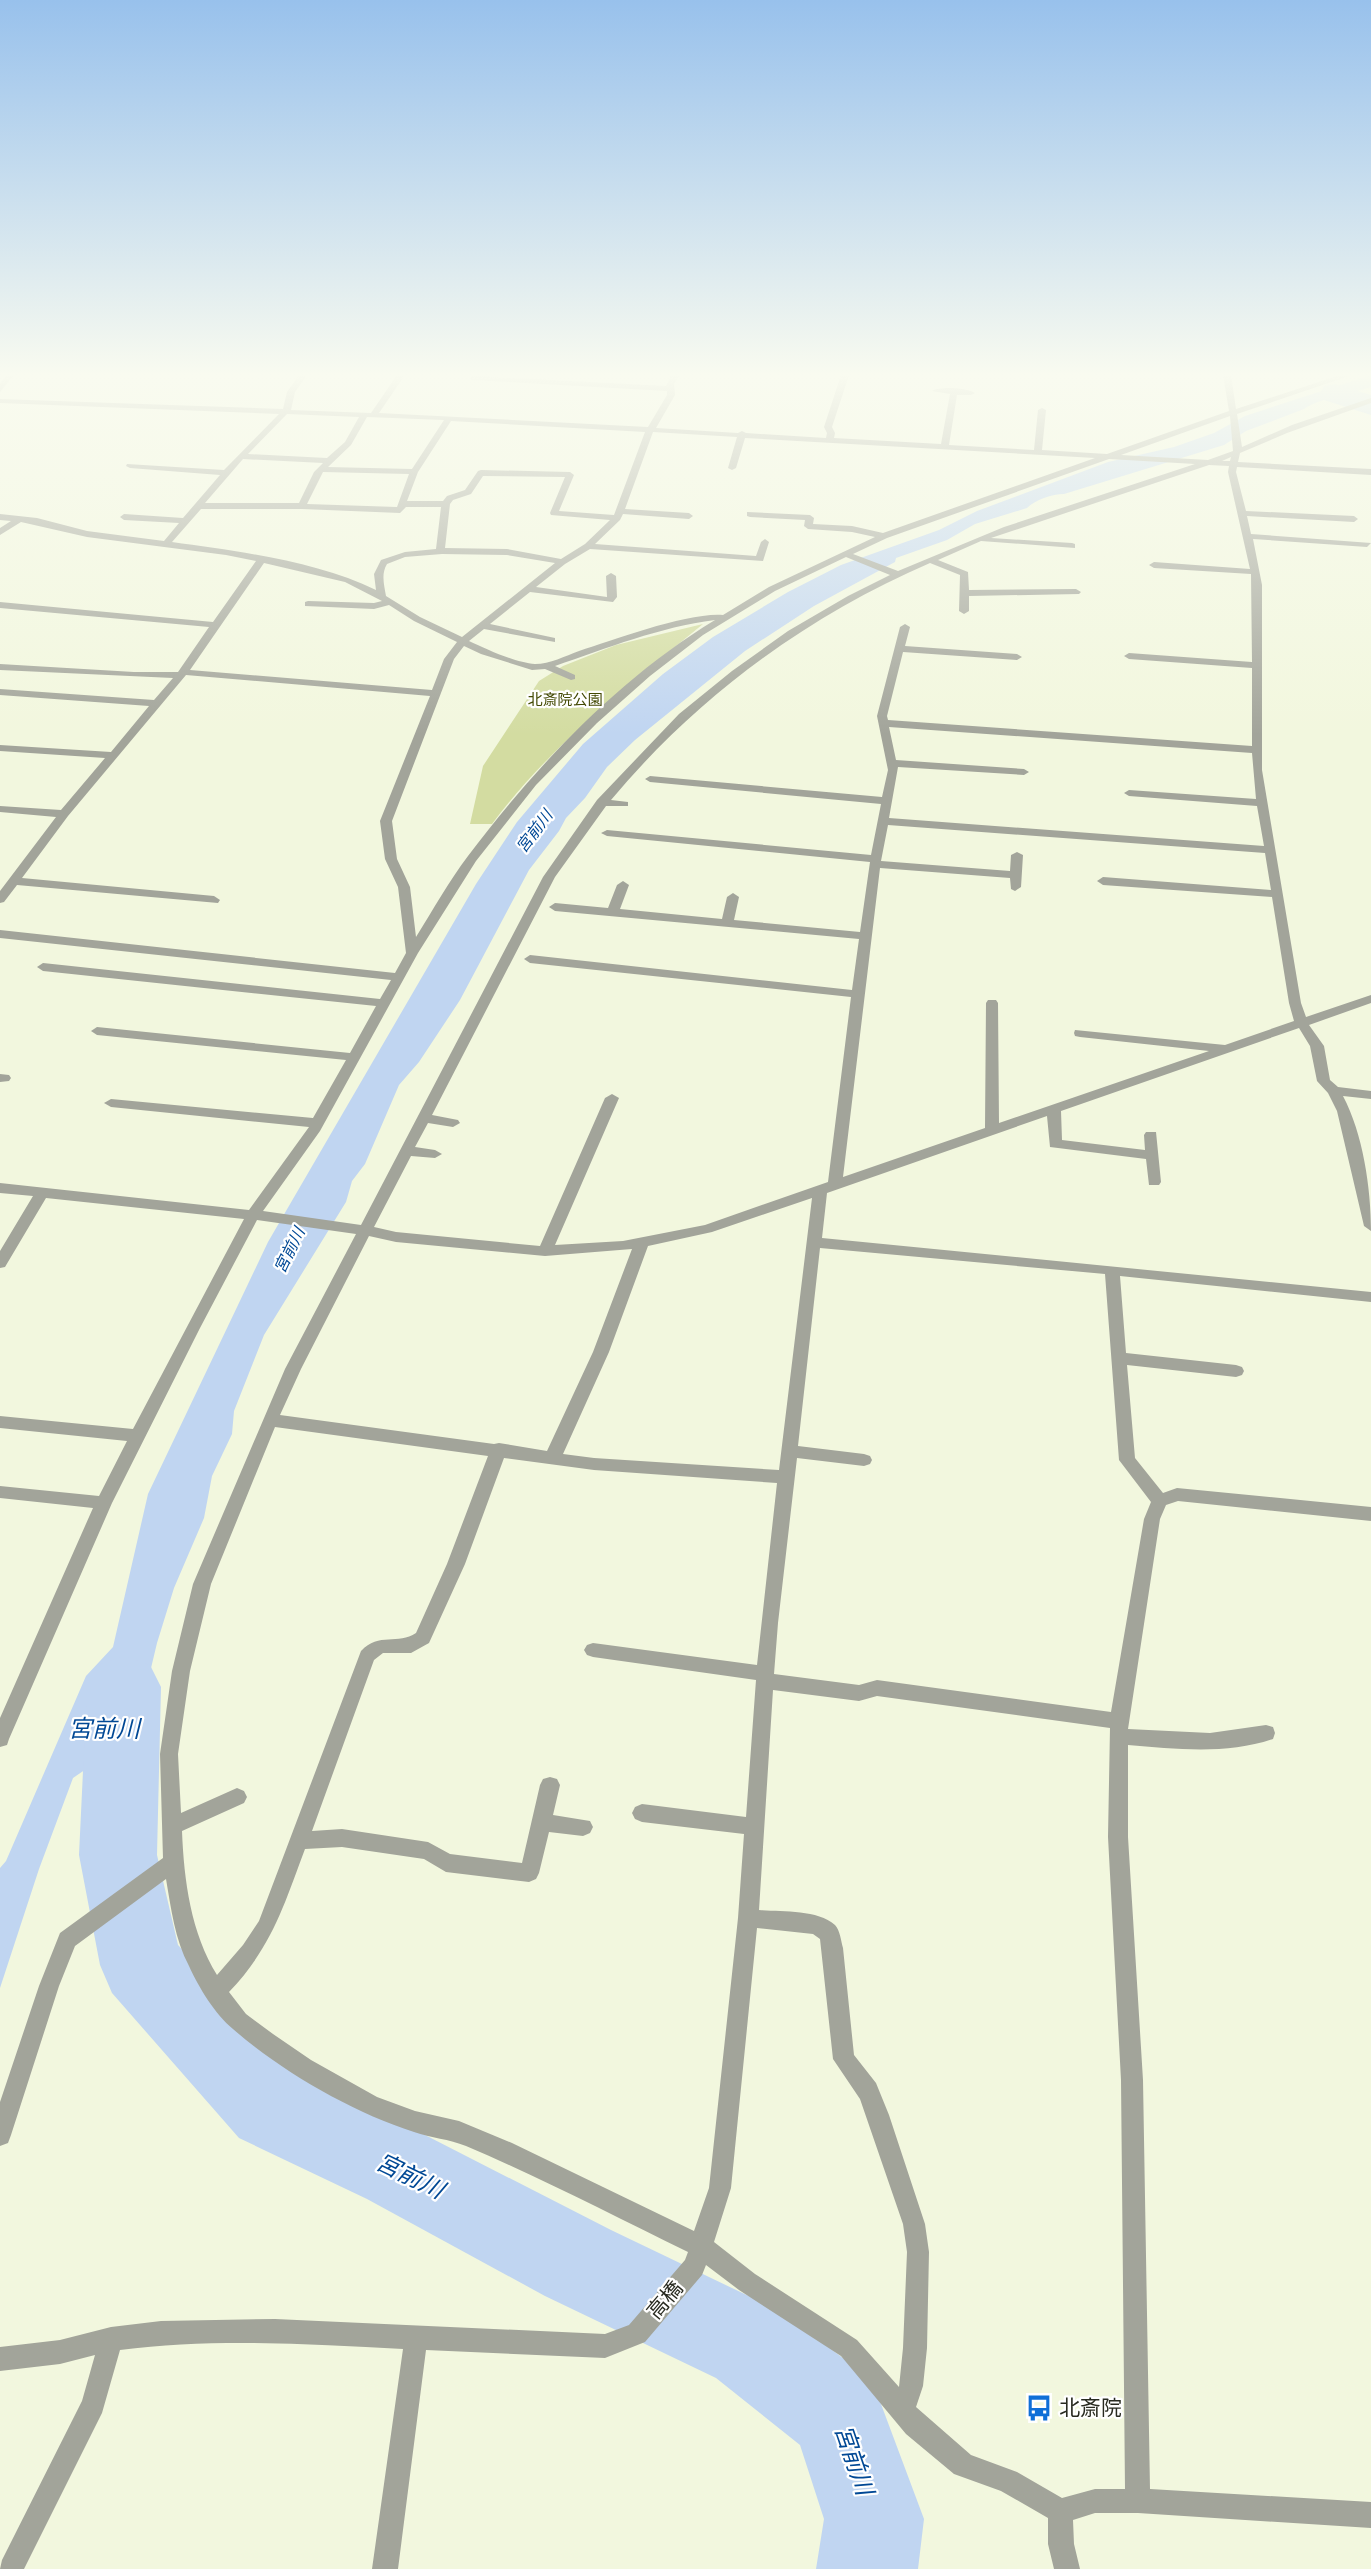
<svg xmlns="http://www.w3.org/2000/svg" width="1371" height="2569" font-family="Montserrat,'Noto Sans JP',sans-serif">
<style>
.green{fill:#d3dca1}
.water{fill:#c0d5f1}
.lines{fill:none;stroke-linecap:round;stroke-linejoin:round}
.river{fill:#c0d5f1;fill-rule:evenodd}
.minor{fill:#a2a49a;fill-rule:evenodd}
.labels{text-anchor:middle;stroke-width:4.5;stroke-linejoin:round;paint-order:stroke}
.far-park-label{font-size:15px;fill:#434904;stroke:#fff}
.far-water-label{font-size:16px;font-style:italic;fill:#004895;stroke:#fff}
.near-street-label{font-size:21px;fill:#282a20;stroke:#fff}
.near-poi-label{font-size:21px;fill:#282a20;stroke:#fff;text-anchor:start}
.near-water-label{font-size:24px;font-style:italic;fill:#004895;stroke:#fff}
</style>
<rect width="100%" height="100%" fill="#f2f7de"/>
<path class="green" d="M 703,624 C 627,686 550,746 492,824 L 470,824 L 483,766 L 539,681 L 563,666 L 616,645 Z"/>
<path class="water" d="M 1371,375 L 1371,387 L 1347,394 L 1359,398 C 1350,400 1344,397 1335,398 C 1326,398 1311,404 1304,409 L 1246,431 L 1224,445 L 1064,494 C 1052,494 1035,500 1027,508 L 975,524 L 947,540 L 896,558 L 895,562 L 814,606 L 745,651 L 635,740 L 607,767 L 585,798 L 566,818 L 559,831 L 529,870 L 460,1000 L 419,1062 L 399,1085 L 365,1164 L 352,1181 L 346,1202 L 264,1335 L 234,1411 L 232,1434 L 212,1476 L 204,1518 L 174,1588 L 157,1643 L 147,1685 L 137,1769 L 89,1767 L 73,1778 L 39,1869 L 0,1988 L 0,1868 L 6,1861 L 86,1676 L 113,1647 L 148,1494 L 268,1242 L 476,884 L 517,822 L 583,744 L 663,674 L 713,637 L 788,592 L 841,565 L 939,530 L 977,511 L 1108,462 L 1174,447 L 1214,433 L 1245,416 Z"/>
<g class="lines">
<g class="river">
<path d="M 1335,384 L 1371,395 L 1371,415 L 1324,400 L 1320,393 L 1324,386 Z"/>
<path d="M 124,1656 L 150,1665 L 161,1687 L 157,1855 L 178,1945 L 301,2076 L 429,2137 L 611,2230 L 782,2312 L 872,2380 L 924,2519 L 918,2569 L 816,2569 L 824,2519 L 800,2445 L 716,2378 L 545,2296 L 367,2199 L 239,2138 L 112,1993 L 100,1965 L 79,1855 L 87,1687 L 98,1665 Z"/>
</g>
<g class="minor">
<path d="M 6,375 L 14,375 L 0,392 L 0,384 Z"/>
<path d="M 299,375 L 307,375 L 295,392 L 291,410 L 371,413 L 397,375 L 405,375 L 379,413 L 648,427 L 667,395 L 667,391 L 473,380 L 469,378 L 473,376 L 666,386 L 671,375 L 679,375 L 674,384 L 675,395 L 656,428 L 738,433 L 742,431 L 746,433 L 826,438 L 827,433 L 824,427 L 841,375 L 849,375 L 832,427 L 835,433 L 834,438 L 941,444 L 950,394 L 932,391 C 941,386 966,388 975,393 L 971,395 L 957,395 L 949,445 L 1034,450 L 1038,410 L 1042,408 L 1046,410 L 1042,450 L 1107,454 L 1229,411 L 1223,375 L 1231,375 L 1236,409 L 1340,375 L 1352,375 L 1237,414 L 1242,447 L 1292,425 L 1371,398 L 1371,403 L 1287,433 L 1240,453 L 1238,462 L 1371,469 L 1371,475 L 1237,467 L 1236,472 L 1246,511 L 1354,516 L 1358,519 L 1354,522 L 1247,516 L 1251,534 L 1371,543 L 1367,547 L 1253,539 L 1262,585 L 1262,770 L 1301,1003 L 1306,1017 L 1371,995 L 1371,1003 L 1309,1025 L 1324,1046 L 1330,1080 L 1338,1087 L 1371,1091 L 1371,1099 L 1343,1096 C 1363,1134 1371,1188 1371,1231 L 1364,1226 L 1337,1111 L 1328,1093 L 1317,1081 L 1310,1046 L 1299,1028 L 1061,1111 L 1062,1140 L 1145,1150 L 1144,1135 L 1146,1132 L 1156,1132 L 1161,1182 L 1159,1185 L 1149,1185 L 1146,1159 L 1050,1147 L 1047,1116 L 827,1193 L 822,1238 L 1371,1292 L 1371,1302 L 1120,1276 L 1126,1353 L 1236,1365 L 1242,1367 L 1244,1371 L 1242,1375 L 1236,1377 L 1127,1365 L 1135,1458 L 1163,1493 L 1177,1488 L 1371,1507 L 1371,1521 L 1178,1501 L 1166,1505 L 1160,1519 L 1128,1729 L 1210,1733 L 1266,1725 L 1273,1727 L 1275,1733 L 1273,1739 C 1227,1755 1175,1749 1128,1745 L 1128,1837 L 1143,2080 L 1150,2489 L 1371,2502 L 1371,2528 L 1138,2513 L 1095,2513 L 1073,2520 L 1074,2544 L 1080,2569 L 1054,2569 L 1048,2544 L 1048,2518 L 1001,2491 L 954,2474 L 906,2434 L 841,2356 L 739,2290 L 706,2265 L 702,2275 L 645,2342 L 605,2358 L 426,2350 L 398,2569 L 372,2569 L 403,2349 C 308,2344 214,2338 120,2350 L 102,2413 L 24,2569 L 0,2569 L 2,2560 L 82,2401 L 95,2355 L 60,2364 L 0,2371 L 0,2347 L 60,2340 L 111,2327 L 161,2321 L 275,2319 L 605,2334 L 629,2325 L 685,2260 L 688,2252 C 614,2216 541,2178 466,2146 C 449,2139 431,2138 414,2132 C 352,2112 282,2072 233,2029 C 215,2014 199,1988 189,1966 C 175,1940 171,1908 166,1879 L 75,1946 L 59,1986 L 11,2135 L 8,2143 L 0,2146 L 0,2102 L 39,1986 L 60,1933 L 163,1858 L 160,1754 L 172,1671 L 193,1584 L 285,1369 L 356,1234 L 257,1220 L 200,1328 L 112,1503 L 9,1739 L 7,1745 L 0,1747 L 0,1718 L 93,1508 L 0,1498 L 0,1486 L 99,1496 L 127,1441 L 0,1428 L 0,1416 L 133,1429 L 244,1219 L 46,1198 L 5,1267 L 0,1268 L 0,1251 L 33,1196 L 0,1193 L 0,1183 L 249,1210 L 309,1127 L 111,1107 L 104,1103 L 111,1099 L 313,1118 L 346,1060 L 97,1035 L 91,1031 L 97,1027 L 350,1053 L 376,1006 L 43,971 L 37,967 L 43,963 L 380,999 L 391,980 L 0,938 L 0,930 L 395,973 L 406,953 L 398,887 L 385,859 L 380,821 L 430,696 L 186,675 L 68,816 L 22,878 L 214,896 L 220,900 L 218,903 L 17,885 L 4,902 L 0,903 L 0,891 L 56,817 L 0,812 L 0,806 L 61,810 L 105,758 L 0,751 L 0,745 L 111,752 L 149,706 L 0,695 L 0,689 L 154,700 L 173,678 L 0,670 L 0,664 L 134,672 L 178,672 L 209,627 L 0,608 L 0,602 L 213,622 L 256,561 L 226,555 L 87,537 L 21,522 L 0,535 L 0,528 L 11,521 L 0,520 L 0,514 L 37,518 L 87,531 L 164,541 L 179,523 L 124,520 L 120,517 L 124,514 L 183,518 L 220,475 L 130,468 L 126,466 L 127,464 L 224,470 L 279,414 L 0,403 L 0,399 L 283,409 L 287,392 ZM 287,414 L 359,417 L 345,442 L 327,458 L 248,454 ZM 1230,416 L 1233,451 L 1208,460 L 1121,455 ZM 367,417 L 444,420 L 412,469 L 328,467 L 351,445 ZM 451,421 L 645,432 L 614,515 L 559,511 L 574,475 L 570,472 L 481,470 L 478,471 L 465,490 L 447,496 L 443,501 L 407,501 L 418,472 ZM 653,432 L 737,437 L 728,468 L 732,470 L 736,468 L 745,438 L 1095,458 L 883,533 L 852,526 L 813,524 L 814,518 L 810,515 L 747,512 L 747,516 L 750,517 L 805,520 L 804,526 L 808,529 L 852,532 L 875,537 L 769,587 L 723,615 C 689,612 613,640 579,651 C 565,656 550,664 535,664 C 516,663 486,649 469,641 L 484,629 L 555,642 L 555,638 L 490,624 L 530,592 L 613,602 L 617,597 L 616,576 L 611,573 L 606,576 L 607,597 L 536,587 L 565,564 L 590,549 L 763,561 L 769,542 L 765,539 L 761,542 L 756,556 L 595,544 L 620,520 L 623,514 L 689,519 L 693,516 L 689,513 L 625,509 ZM 1231,457 L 1230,461 L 1222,461 ZM 243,459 L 323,463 L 314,472 L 299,503 L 205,503 ZM 1109,459 L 1195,464 L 1004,527 L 898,571 L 853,554 L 887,538 ZM 1209,465 L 1229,466 L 1228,472 L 1250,569 L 1154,562 L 1149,565 L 1154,568 L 1251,574 L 1252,662 L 1129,653 L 1124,656 L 1129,659 L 1252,668 L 1252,746 L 888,720 L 887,716 L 903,652 L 1017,660 L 1022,657 L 1017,654 L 905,646 L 910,627 L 905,624 L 900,627 L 877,716 L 888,770 L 882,797 L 650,776 L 645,779 L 650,782 L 881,804 L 871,855 L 607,830 L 601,833 L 607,836 L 870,862 L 860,932 L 734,920 L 739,897 L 733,893 L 727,897 L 722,919 L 620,909 L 629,885 L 623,881 L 617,885 L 608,908 L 555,903 L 549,907 L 555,911 L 859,939 L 852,990 L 530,955 L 524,959 L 530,963 L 851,997 L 828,1182 L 705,1225 L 623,1241 L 555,1245 L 619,1098 L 612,1094 L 605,1098 L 540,1246 L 396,1232 L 374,1227 L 411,1156 L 435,1158 L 442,1154 L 435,1150 L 415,1147 L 428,1123 L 453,1127 L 460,1123 L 458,1120 L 432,1115 L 555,877 L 606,806 L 628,806 L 628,802 L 611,800 C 697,697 807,616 930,563 L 960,575 L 959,611 L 964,614 L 969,611 L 969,596 L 1079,594 L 1081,592 L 1076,589 L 969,590 L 968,572 L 938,560 L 981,541 L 1075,548 L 1075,544 L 1072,543 L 991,538 ZM 323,472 L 409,474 L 397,507 L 307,504 ZM 483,476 L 565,477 L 550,513 L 551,515 L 610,520 L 585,544 L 561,559 L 507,549 L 445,548 L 450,504 L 453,500 L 471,494 ZM 406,507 L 441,507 L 436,549 L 405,552 L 381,560 L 374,574 L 376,590 C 317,561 237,551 172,542 L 201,509 L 302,509 L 400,513 ZM 442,554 L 507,555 L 555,563 L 462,637 L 420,617 L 386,596 C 384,584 381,574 387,564 L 405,557 ZM 846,557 L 890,575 L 848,596 L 788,631 L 732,671 L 679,714 L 597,800 L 543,877 L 361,1225 L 263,1211 L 320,1131 L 418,953 L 476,861 L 536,785 L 597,723 L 650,676 L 703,635 L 775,591 ZM 264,563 L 345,582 L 382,601 L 374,603 L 308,601 L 305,602 L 305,606 L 374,609 L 389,605 L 414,621 L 457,642 L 444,659 L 432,690 L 190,670 ZM 715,620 C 618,679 536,766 468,856 C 449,881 433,910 416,937 L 410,887 L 397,859 L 392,821 L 454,659 L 464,646 L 481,654 L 532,670 L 545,669 L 571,680 L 575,679 L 575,675 L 555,666 C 607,648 660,627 715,620 ZM 889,727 L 1252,753 L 1256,799 L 1129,790 L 1124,793 L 1129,796 L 1257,806 L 1264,846 L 889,818 L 898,767 L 1024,775 L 1029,772 L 1024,769 L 896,760 ZM 888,825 L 1265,853 L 1271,890 L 1103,877 L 1097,881 L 1103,885 L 1272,897 L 1289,1003 L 1294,1021 L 1225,1045 L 1075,1030 L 1074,1033 L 1075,1036 L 1080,1037 L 1209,1051 L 999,1123 L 998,1003 L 996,1000 L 988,1000 L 986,1003 L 985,1128 L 843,1177 L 880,868 L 1010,878 L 1011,889 L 1015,891 L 1021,887 L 1023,855 L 1017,852 L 1011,855 L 1010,871 L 881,861 ZM 812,1198 L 779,1470 L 594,1458 L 563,1454 L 609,1352 L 648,1246 L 712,1232 ZM 369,1236 L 396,1242 L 545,1256 L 632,1249 L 593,1352 L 547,1451 L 499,1443 L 494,1444 L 280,1415 L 301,1369 ZM 820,1248 L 1105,1274 L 1119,1460 L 1151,1502 L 1144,1519 L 1111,1712 L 877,1680 L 859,1685 L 774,1674 L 778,1623 L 797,1458 L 864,1466 L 870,1464 L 872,1460 L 870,1456 L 864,1454 L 798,1446 ZM 275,1427 L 488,1456 L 447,1564 L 416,1633 C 398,1645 379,1632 361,1651 L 259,1921 L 243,1945 L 217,1975 C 191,1933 184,1881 182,1831 L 244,1803 L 247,1797 L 244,1791 L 237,1788 L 181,1813 L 178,1754 L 190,1671 L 211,1584 ZM 504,1458 L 594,1470 L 777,1483 L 757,1665 L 593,1643 L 587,1645 L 584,1650 L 587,1655 L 593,1657 L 756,1680 L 746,1817 L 642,1804 L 635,1807 L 632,1813 L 635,1819 L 642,1822 L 744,1834 L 738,1918 L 709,2188 L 694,2231 L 512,2143 L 459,2121 L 415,2111 L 377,2097 L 311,2060 L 273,2034 L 246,2014 L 229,1992 C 272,1947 284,1905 305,1849 L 342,1847 L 424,1859 L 446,1872 L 529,1882 L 536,1879 L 539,1873 L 549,1832 L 583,1836 L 590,1833 L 593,1827 L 590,1821 L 553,1815 L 560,1785 L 557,1779 L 550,1777 L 543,1779 L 540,1785 L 522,1863 L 450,1854 L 428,1842 L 342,1829 L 312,1831 L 374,1660 L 383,1653 L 411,1653 L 429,1643 L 465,1564 ZM 773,1690 L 859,1701 L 877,1696 L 1110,1728 L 1108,1837 L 1121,2080 L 1125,2489 L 1095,2489 L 1062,2498 L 1017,2472 L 971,2455 L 916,2407 L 923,2386 L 927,2348 L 929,2252 L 925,2224 L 889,2115 L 876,2083 L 854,2055 L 843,1948 C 841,1941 840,1930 835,1925 C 817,1909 781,1912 759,1910 ZM 757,1928 L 813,1934 L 820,1939 L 833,2059 L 860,2099 L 903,2224 L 907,2252 L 903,2348 L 899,2387 L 857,2340 L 755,2274 L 714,2242 L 731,2188 Z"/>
<path d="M 0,1074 L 9,1075 L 11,1078 L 9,1081 L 0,1082 Z"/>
</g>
</g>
<linearGradient id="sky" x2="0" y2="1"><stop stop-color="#98c1ec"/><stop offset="0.51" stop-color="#f9fbf0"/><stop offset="1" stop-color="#f9fbf0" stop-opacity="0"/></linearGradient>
<rect width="1371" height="735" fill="url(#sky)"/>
<defs>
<g id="bus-bare" transform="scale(2.07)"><path d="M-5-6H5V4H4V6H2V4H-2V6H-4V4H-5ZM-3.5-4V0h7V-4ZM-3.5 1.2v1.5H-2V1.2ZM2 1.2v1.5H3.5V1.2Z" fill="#0f6fd7" stroke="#fff" stroke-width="2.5" paint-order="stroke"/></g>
</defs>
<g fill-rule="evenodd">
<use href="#bus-bare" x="1039" y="2408"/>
</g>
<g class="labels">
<g class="far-park-label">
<text x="565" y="705">北斎院公園</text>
</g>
<g class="far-water-label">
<text transform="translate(534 831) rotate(-53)" y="6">宮前川</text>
<text transform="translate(289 1250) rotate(-64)" y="6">宮前川</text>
</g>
<g class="near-street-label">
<text transform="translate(665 2300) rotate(-50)" y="7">高橋</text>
</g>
<g class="near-poi-label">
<text x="1059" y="2415">北斎院</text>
</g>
<g class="near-water-label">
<text x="104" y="1737">宮前川</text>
<text transform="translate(410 2176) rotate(26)" y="8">宮前川</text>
<text transform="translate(854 2460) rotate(71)" y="8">宮前川</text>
</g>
</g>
</svg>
